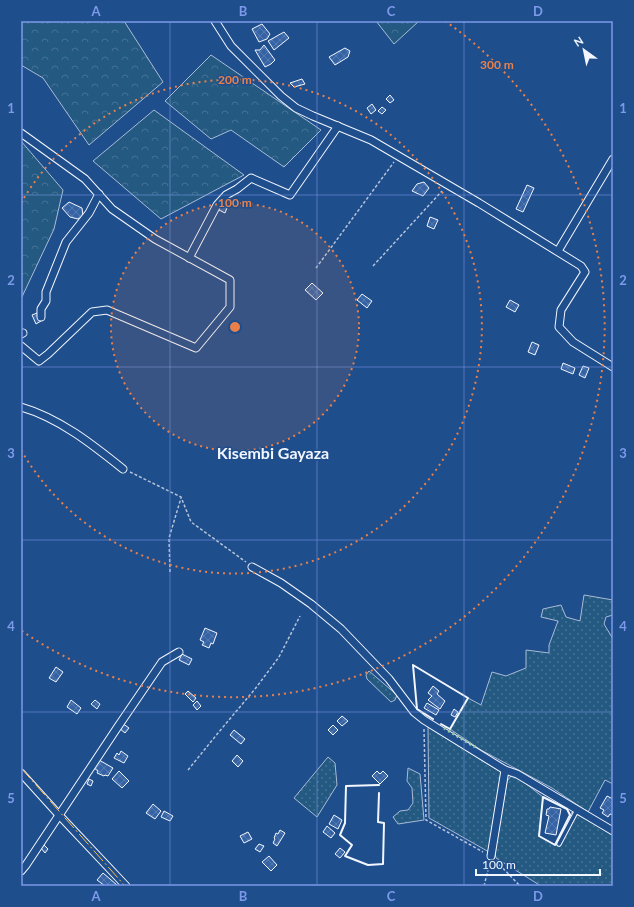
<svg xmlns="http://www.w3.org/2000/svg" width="634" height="907" font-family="Lato,sans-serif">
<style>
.grass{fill:url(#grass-dots);stroke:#a8bbd7}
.forest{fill:url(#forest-crowns);stroke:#a8bbd7}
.building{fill:url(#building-cross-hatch);stroke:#f2f6ff}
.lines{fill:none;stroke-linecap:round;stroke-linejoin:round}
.lane-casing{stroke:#f2f6ff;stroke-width:5.5}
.street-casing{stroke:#f2f6ff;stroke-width:9}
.path{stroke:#b3c4dc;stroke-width:1.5;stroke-dasharray:3 2;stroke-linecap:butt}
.lane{stroke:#1f4e8c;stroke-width:3.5}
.street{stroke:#1f4e8c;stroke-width:7}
.hedge{stroke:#97c8a6;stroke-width:3;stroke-dasharray:2 3;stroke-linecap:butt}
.wall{stroke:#f2f6ff;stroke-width:2}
.power{stroke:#ffb74d;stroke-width:1;stroke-dasharray:14 3 2 3;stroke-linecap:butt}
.grid{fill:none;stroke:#7d9aea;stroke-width:1;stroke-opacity:0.55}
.ring{fill:none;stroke:#ea8049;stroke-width:2;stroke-dasharray:2 4}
.labels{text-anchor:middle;stroke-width:3;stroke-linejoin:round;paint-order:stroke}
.quarter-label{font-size:16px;font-weight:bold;fill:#f2f6ff;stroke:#1f4e8c}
.centre{fill:#ea8049;stroke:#1f4e8c;stroke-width:2}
.ring-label{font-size:12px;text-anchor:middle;font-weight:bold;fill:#ea8049;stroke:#1f4e8c;stroke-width:3;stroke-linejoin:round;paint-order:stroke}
.neatline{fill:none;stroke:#7d9aea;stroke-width:1.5}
.grid-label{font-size:13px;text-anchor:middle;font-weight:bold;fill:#7d9aea}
</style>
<defs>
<pattern id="grass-dots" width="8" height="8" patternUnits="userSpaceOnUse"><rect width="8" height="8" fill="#245a82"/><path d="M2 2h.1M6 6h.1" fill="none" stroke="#447295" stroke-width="1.8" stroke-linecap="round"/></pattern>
<pattern id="forest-crowns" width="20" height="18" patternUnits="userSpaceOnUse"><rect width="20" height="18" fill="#245a82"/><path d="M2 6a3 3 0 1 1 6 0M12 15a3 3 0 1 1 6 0" fill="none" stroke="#447295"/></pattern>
<pattern id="building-cross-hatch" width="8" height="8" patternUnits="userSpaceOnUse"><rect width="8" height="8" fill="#3563a3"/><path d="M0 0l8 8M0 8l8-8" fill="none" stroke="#537ab1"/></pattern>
</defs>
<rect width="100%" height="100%" fill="#1f4e8c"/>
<g class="grass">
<path d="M 584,595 L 613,600 L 613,615 L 606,617 L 604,624 L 613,639 L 613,784 L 605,780 L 588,812 L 552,788 L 481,750 L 450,729 L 468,698 L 481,705 L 492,672 L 506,676 L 526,668 L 526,650 L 549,653 L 549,645 L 558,621 L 541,617 L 543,609 L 561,605 L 566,617 L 580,621 Z"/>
<path d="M 369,671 L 397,695 L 395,700 L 391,702 L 367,679 L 366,675 Z"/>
<path d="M 428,727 L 501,772 L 489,852 L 429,818 Z"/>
<path d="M 328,757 L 335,763 L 337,785 L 317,817 L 294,798 Z"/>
<path d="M 408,768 L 420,774 L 424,820 L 398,824 L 393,817 L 400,811 L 408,810 L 413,803 L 412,788 L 407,781 Z"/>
<path d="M 512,775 L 516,776 L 543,797 L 539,836 L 556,845 L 572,812 L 613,833 L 613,886 L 541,886 L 496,858 L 495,853 L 507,781 Z"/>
</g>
<g class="forest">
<path d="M 21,21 L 124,21 L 163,82 L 89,145 L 43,78 L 21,65 Z"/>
<path d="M 376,21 L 419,21 L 394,44 Z"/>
<path d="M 211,55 L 321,130 L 284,167 L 231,130 L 211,139 L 165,101 Z"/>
<path d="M 154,110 L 244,175 L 161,219 L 93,161 Z"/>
<path d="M 21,141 L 63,190 L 54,229 L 21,299 Z"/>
</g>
<g class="building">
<path d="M 262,24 L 270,34 L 267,39 L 259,42 L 252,29 Z"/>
<path d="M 284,32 L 289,38 L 274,50 L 268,41 Z"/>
<path d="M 264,45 L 275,60 L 271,64 L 265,67 L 255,50 L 260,50 Z"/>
<path d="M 345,48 L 350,51 L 348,57 L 335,65 L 329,57 Z"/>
<path d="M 302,79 L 305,84 L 294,87 L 290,83 Z"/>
<path d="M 390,95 L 394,100 L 390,103 L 386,99 Z"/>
<path d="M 372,104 L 376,110 L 371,114 L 367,108 Z"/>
<path d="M 382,107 L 386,110 L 382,114 L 378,111 Z"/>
<path d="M 424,182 L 429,188 L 423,196 L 412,191 L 417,184 Z"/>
<path d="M 527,185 L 534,188 L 523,212 L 516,209 Z"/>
<path d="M 69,202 L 82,208 L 83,216 L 78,219 L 70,217 L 62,208 Z"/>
<path d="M 219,204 L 227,208 L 225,213 L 217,209 Z"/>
<path d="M 430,217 L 438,220 L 434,229 L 427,226 Z"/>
<path d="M 312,283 L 323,293 L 316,300 L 305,290 Z"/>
<path d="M 362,294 L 372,301 L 367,308 L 357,300 Z"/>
<path d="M 510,300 L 519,305 L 515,312 L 506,307 Z"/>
<path d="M 37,313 L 41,321 L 36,324 L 32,315 Z"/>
<path d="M 532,342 L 539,345 L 535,355 L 528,352 Z"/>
<path d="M 563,363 L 575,368 L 573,374 L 561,369 Z"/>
<path d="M 583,366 L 589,368 L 585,378 L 579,375 Z"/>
<path d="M 205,628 L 217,633 L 213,644 L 211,643 L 209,648 L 202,645 L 204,642 L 200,640 Z"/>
<path d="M 182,654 L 192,659 L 189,665 L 179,660 Z"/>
<path d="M 56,667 L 63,672 L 56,682 L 49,678 Z"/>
<path d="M 433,686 L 439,691 L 437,694 L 445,701 L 440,709 L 428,700 L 432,696 L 428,693 Z"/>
<path d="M 188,691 L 196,698 L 193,702 L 185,694 Z"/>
<path d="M 71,700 L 81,708 L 77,714 L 67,707 Z"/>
<path d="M 95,700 L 100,704 L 97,709 L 91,704 Z"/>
<path d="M 197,701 L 201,706 L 197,710 L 193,705 Z"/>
<path d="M 427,703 L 439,710 L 436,715 L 424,708 Z"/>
<path d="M 454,709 L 458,712 L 455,717 L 451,715 Z"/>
<path d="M 342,716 L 348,721 L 342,726 L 337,721 Z"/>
<path d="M 122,723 L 129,728 L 125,733 L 119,728 Z"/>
<path d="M 333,725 L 338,730 L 333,735 L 328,730 Z"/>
<path d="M 234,730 L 245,739 L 241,744 L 230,735 Z"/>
<path d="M 121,751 L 128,756 L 124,763 L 114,758 L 117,753 L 119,755 Z"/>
<path d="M 237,755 L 243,761 L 238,767 L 232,761 Z"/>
<path d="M 99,760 L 113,768 L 108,776 L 105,775 L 104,776 L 97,773 L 98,771 L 94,768 Z"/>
<path d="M 119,771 L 129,781 L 122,788 L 112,779 Z"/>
<path d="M 377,771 L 380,774 L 383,771 L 388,776 L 380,784 L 372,776 Z"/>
<path d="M 89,779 L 93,781 L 91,786 L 87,784 Z"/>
<path d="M 607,796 L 613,799 L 613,815 L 610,814 L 608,817 L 602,813 L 604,810 L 600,808 Z"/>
<path d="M 153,804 L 161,811 L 155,819 L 146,813 Z"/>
<path d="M 550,807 L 561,809 L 556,835 L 545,833 L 549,816 L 546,815 L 547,809 L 549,809 Z"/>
<path d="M 164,811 L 173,816 L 170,821 L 161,817 Z"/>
<path d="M 334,815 L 342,820 L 338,829 L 329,824 Z"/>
<path d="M 327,826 L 335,833 L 331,838 L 323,832 Z"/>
<path d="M 280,830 L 285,833 L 277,846 L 273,843 L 275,839 L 274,838 L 276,833 L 278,834 Z"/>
<path d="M 248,832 L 252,839 L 244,843 L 240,836 Z"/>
<path d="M 259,844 L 264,846 L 260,852 L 255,849 Z"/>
<path d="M 44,845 L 48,849 L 45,853 L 41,848 Z"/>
<path d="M 340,848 L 345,852 L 340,858 L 335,854 Z"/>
<path d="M 269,856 L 277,865 L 271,871 L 262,862 Z"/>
<path d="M 103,873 L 117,885 L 116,886 L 105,886 L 97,880 Z"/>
</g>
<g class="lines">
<g class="lane-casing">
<path id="lane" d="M 559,844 L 577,810"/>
</g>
<g class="street-casing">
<g id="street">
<path d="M 215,21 L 231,46 L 281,96 L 296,108 L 313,116 L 371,140 L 479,203 L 581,266 L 585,272 L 561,310 L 559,327 L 573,342 L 613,367"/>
<path d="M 21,133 L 85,179 L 112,209 L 155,239 L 230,280 L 230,307 L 196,348 L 107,310 L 92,312 L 48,354 L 39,361 L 21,346"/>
<path d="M 558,251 L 613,159"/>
<path d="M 189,258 L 217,205 L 226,195 L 237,189 L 251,178 L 290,195 L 338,126"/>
<path d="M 41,317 L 41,309 L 46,301 L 46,292 L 66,242 L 89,213 L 99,194"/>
<path d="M 21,334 L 23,333"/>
<path d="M 21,407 C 59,418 92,444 123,469"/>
<path d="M 252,567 L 281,583 L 311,604 L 341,629 L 389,679 L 414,712 L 424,720 L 505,770 L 517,774 L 613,831"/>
<path d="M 21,773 L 59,815 L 126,886"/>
<path d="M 491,856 L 505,770"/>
<path d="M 21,871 L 26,865 L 117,728 L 162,662 L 179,652"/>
</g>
</g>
<g class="path">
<path d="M 373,266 L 442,191"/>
<path d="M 316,268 L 394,162"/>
<path d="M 130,472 L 181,497 L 191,522 L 246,562"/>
<path d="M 170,572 L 169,538 L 181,498"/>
<path d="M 424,729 L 426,820 L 483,852"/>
<path d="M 188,770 L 218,733 L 255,689 L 279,657 L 300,616"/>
<path d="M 496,861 L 520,886"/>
<path d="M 484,886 L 490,862"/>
</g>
<use href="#lane" class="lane"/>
<use href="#street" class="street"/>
<path class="hedge" d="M 444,728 L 475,747"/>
<g class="wall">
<path d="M 433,719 L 417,709 L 413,665 L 468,698 L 450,729 L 441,724"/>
<path d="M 379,785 L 346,786 L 345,823 L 340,835 L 352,845 L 345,856 L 368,865 L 383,864 L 384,823 L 378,822 L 379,793"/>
<path d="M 543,797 L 567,809 L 570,815 L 555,845 L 539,836 Z"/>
</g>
<path class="power" d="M 21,768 L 125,886"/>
</g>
<path class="grid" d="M 170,21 L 170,886M 317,21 L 317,886M 464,21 L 464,886M 21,195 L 613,195M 21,367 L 613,367M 21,540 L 613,540M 21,712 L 613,712"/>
<circle cx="235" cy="327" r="124" fill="#ea8049" fill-opacity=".12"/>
<g class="ring">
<circle cx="235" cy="327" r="124"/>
<path d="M21 203A247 247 0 1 1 21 450"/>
<path d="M445 21A371 371 0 1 1 22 631"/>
</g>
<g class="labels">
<g class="quarter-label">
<text x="273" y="459">Kisembi Gayaza</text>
</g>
</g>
<circle cx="235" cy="327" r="6" class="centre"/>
<g class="ring-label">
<text x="497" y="69">300 m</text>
<text x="235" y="84">200 m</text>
<text x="235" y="207">100 m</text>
</g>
<rect width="634" height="907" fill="none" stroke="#1f4e8c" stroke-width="44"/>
<g transform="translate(584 50) rotate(327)" stroke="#1f4e8c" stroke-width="3" paint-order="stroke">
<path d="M0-3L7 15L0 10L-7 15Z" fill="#f2f6ff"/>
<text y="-6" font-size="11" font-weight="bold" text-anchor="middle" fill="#f2f6ff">N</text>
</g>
<path d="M476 869v6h124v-6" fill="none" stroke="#f2f6ff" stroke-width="2"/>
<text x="482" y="869" font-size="12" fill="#f2f6ff" stroke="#1f4e8c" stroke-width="3" paint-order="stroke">100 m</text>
<rect x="22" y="22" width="590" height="863" class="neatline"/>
<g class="grid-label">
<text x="96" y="16">A</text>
<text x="243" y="16">B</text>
<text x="391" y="16">C</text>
<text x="538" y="16">D</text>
<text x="11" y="113">1</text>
<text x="623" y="113">1</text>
<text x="11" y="285">2</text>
<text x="623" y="285">2</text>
<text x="11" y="458">3</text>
<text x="623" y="458">3</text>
<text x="11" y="631">4</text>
<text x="623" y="631">4</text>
<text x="11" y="803">5</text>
<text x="623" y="803">5</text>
<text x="96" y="901">A</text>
<text x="243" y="901">B</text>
<text x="391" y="901">C</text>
<text x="538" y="901">D</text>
</g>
</svg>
